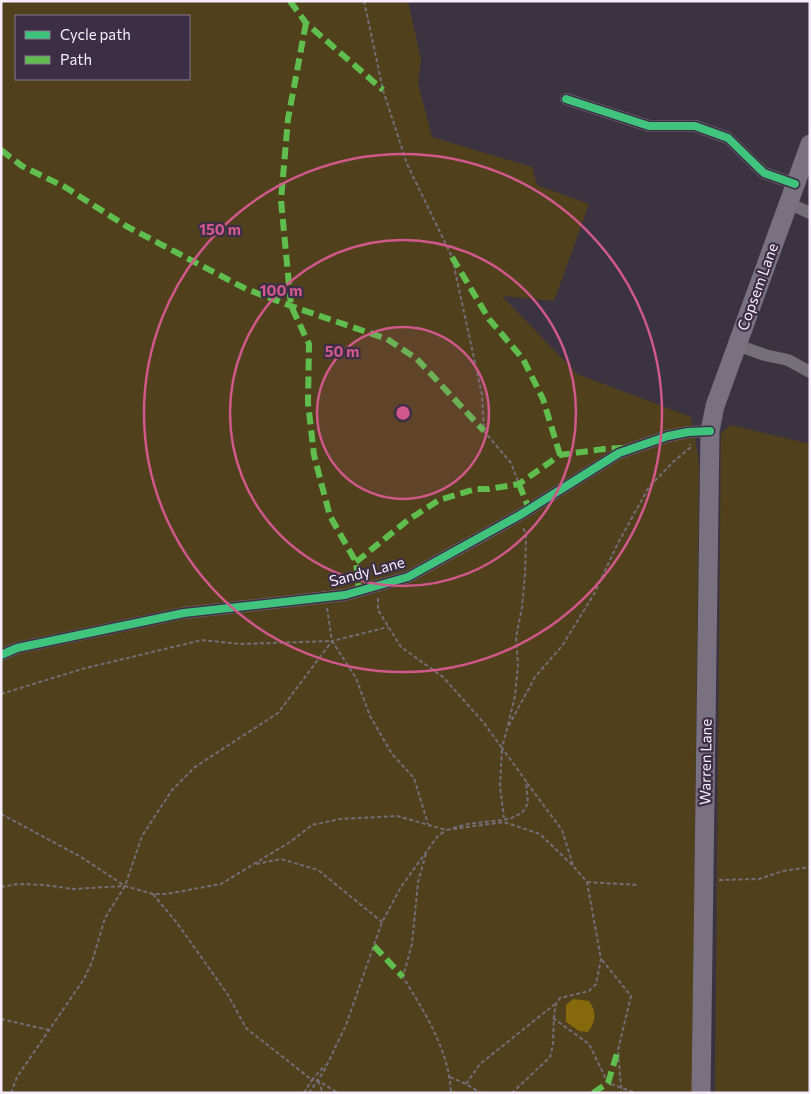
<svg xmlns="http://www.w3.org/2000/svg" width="811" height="1094" font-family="Commissioner,sans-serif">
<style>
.green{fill:#50411c;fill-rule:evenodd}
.water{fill:#85690c}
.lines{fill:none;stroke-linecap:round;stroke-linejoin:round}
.path{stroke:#726d76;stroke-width:2;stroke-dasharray:4 2.5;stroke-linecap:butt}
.minor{stroke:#746f78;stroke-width:12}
.primary{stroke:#7a7180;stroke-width:19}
.quiet{stroke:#5fbe4e;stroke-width:6;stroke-dasharray:12 6;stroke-linecap:butt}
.cycleway-casing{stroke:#3c2f45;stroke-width:11}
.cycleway{stroke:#40c37c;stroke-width:8}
.ring{fill:none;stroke:#d1588b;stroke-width:2.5}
.labels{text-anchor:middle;stroke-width:4.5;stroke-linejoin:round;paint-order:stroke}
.street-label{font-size:15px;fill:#f5edfb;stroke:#3c2f45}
.centre{fill:#d1588b;stroke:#3c2f45;stroke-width:2.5}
.ring-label{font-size:15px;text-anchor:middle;font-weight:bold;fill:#d1588b;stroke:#3c2f45;stroke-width:4.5;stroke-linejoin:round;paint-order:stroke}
</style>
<rect width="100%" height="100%" fill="#3b3440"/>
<g class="green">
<path d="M 1,1 L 408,1 L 421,60 L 418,83 L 432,137 L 532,167 L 537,185 L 589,204 L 554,301 L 502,296 L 577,374 L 691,417 L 699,462 L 692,1093 L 1,1093 ZM 16,16 L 189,16 L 189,79 L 16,79 Z"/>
<path d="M 731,425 L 810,444 L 810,1093 L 715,1093 L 721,433 Z"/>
</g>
<path class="water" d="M 573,999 L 589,1001 C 597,1012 596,1021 588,1032 L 579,1031 L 566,1022 L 566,1005 Z"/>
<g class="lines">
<g class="path">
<path d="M 364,1 L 383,90 L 407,164 L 452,257 L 482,395 L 484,431 L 511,463 L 519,484"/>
<path d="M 378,598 L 378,610 L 401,647 L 443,677 L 484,723 L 502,748 L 500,786 L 504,818"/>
<path d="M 327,608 L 332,641"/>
<path d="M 1,694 L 82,669 L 202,640 L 240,644 L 332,641 L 356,678 L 370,716 L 392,754 L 414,778 L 428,824"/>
<path d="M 508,725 L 515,696 L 518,665 L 516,637 L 522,608 L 525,574 L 526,535 L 523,527"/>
<path d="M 527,783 L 562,830 L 573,865"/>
<path d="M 1,814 L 81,857 L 125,886 L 153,894 L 166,894 L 221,884 L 290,842 L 312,825 L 340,819 L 397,816 L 446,830 L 504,822 L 540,834 L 574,867 L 587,882 L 601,959 L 596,984 L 589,991 L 560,998 L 556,1004 L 554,1015 L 553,1045 L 550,1057 L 512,1093"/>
<path d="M 453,828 L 468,824 L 509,819 L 522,813 L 528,803 L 526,781 L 502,748 L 507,729 L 535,677 L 562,646 L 594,594 L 618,543 L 649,487 L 674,461 L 691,447 L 690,444"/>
<path d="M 426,854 L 418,882 L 412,944 L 403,977 C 425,1013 449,1050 451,1093"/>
<path d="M 256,864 L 281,859 L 318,870 L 382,922"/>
<path d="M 719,880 L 759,879 L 783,871 L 810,867"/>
<path d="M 587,882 L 637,885"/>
<path d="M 1,887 L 18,884 L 45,885 L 73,889 L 125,886"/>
<path d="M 153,894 L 177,923 L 228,995 L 246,1028 L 312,1080 L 325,1065"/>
<path d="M 602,960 L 631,996 L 618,1050 L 621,1087 L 620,1093"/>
<path d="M 553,1018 L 589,1044 L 608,1083 L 636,1093"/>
<path d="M 1,1019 L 49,1030"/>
<path d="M 450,1077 L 466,1084 L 481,1093"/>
<path d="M 318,1081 L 323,1093"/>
<path d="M 466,1084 L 480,1064 L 555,1004"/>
<path d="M 11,1093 L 17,1077 L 84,979 L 92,962 L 105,918 L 125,886 L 142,836 L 172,790 L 195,767 L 278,713 L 332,641 L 388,627"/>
<path d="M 304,1093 L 312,1080 L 317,1080 L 338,1093"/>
<path d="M 309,1093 L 324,1071 L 346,1025 L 382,922 L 401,887 L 437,837 L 446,830"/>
</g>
<g class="minor">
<path d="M 566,99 L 649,126 L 695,126 L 728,138 L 764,173 L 795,184"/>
<path d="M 788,203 L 810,213"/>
<path d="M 737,345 L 765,355 L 788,360 L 810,372"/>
<path d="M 1,655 L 17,648 L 184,613 L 345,595 L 408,577 L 520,515 L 619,453 L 668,436 L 688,432 L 710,431"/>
</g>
<path class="primary" d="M 701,1093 L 710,431 L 715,406 L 810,144"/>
<g class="quiet">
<path d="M 290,1 L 306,23 L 383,90"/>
<path d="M 306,23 L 288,119 L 281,200 L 291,306 L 309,344 L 308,403 L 314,455 L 323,490 L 330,516 L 356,562 L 359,591"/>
<path d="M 1,150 L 22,166 L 65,187 L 126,226 L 246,289 L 291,306 L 387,339 L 417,359 L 484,431"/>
<path d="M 452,257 L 489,319 L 523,359 L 543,399 L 560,455"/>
<path d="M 519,484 L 529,509"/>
<path d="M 356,562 L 408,520 L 439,500 L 476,489 L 489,489 L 519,484 L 560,455 L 604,449 L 623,448"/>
<path d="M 374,946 L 403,977"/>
<path d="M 593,1093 L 608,1083 L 618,1050"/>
</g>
<g class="cycleway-casing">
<g id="cycleway">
<path d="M 566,99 L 649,126 L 695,126 L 728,138 L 764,173 L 795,184"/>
<path d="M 1,655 L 17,648 L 184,613 L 345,595 L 408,577 L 520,515 L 619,453 L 668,436 L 688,432 L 710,431"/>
</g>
</g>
<use href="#cycleway" class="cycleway"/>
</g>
<circle cx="403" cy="413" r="86" fill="#d1588b" fill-opacity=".12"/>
<g class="ring">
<circle cx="403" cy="413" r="86"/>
<circle cx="403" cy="413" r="173"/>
<circle cx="403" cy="413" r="259"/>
</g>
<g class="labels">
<g class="street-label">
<text transform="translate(758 287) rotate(-70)" y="5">Copsem Lane</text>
<text transform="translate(367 572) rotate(-15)" y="5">Sandy Lane</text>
<text transform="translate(706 762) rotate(-89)" y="5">Warren Lane</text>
</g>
</g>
<circle cx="403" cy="413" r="8" class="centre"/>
<g class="ring-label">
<text x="220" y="235">150 m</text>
<text x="281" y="296">100 m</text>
<text x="342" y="357">50 m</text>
</g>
<rect width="811" height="1094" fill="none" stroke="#f5edfb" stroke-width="5"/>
<rect x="15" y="15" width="175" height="65" fill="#3c2f45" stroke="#867b8e"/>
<rect x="25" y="31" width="25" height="8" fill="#40c37c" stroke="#867b8e"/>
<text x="60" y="40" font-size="15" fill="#f5edfb">Cycle path</text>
<rect x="25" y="56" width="25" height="8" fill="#5fbe4e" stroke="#867b8e"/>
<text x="60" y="65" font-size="15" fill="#f5edfb">Path</text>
</svg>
